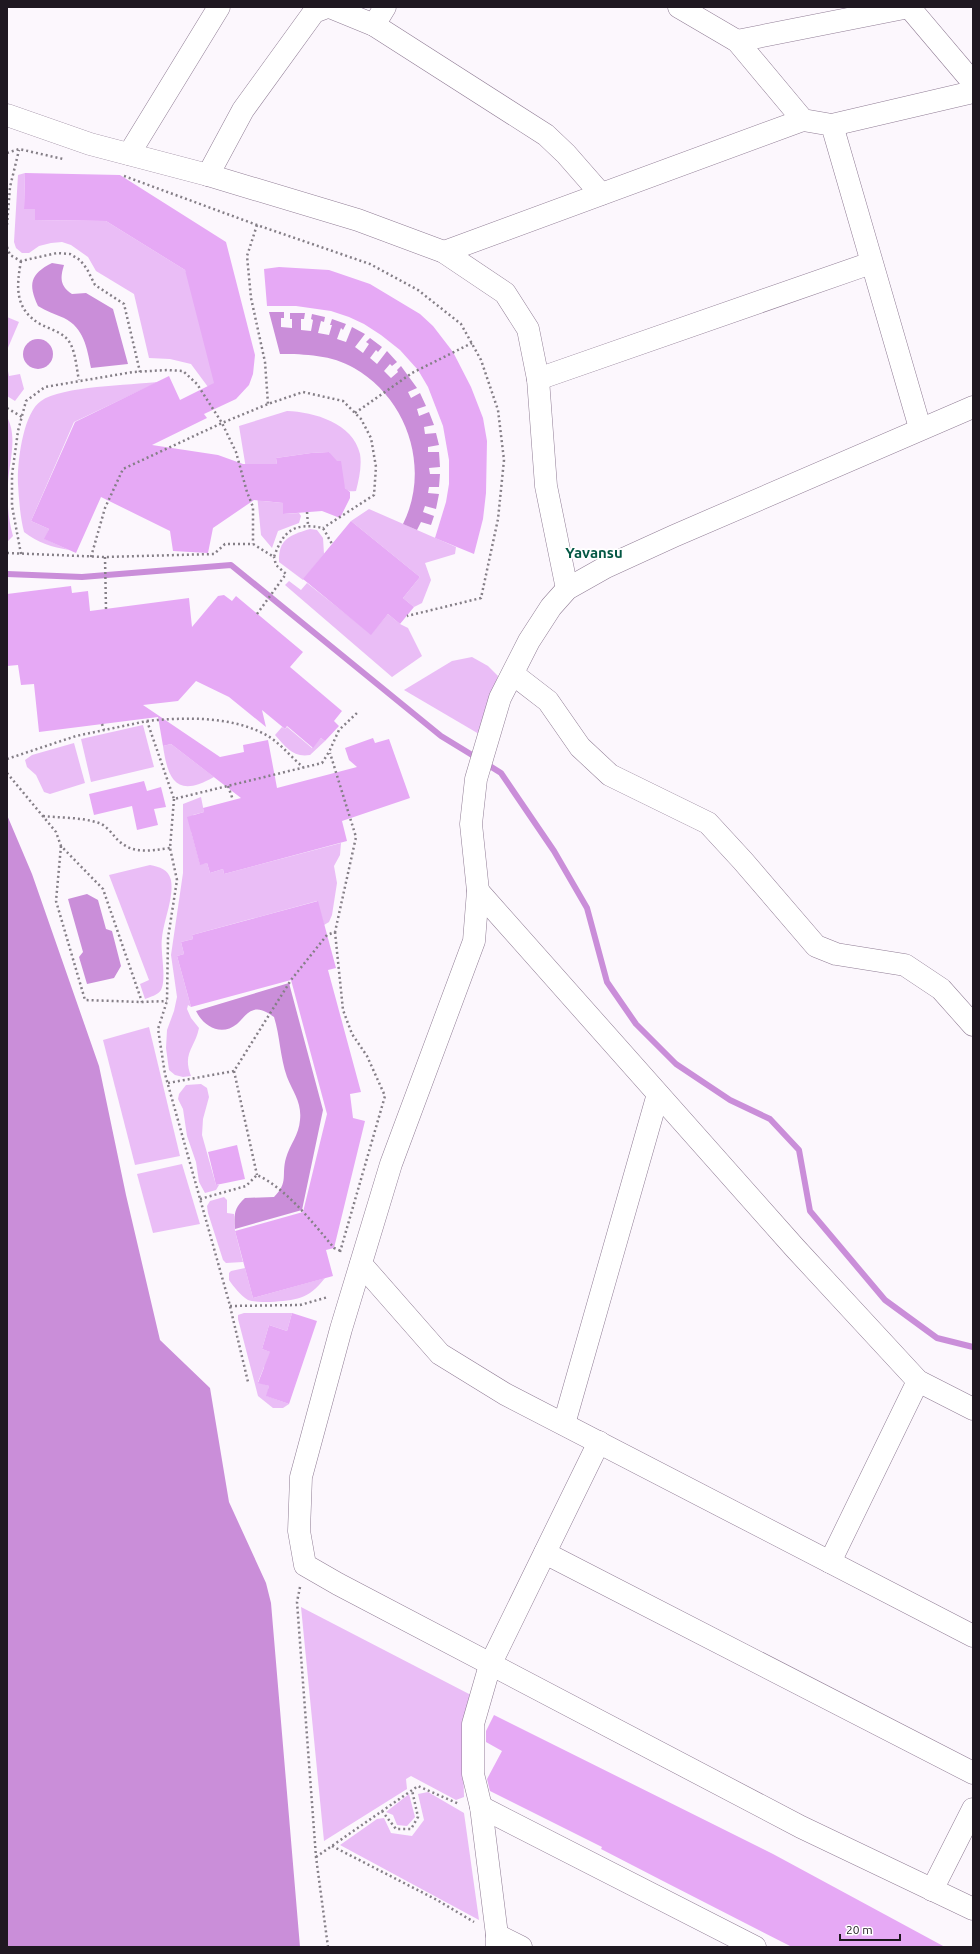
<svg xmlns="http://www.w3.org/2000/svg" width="980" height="1954" font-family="Ubuntu,sans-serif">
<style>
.green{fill:#eabdf6}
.water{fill:#ca8ed9}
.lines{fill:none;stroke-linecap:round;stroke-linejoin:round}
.stream{stroke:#ca8ed9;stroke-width:6}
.building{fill:#e6a9f5}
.minor-casing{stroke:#907d95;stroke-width:23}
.path{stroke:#857f87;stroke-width:2.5;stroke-dasharray:2 3;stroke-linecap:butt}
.minor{stroke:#fff;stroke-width:22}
.labels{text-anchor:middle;stroke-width:3.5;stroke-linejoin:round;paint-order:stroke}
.district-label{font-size:15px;font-weight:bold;fill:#035743;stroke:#fff}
</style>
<rect width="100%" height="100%" fill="#fcf7fd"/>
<g class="green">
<path d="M 25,173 L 24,209 L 35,209 L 35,220 L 106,221 L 185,270 L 223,360 L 211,391 L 191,364 L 170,359 L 149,358 L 134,294 L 96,271 L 88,257 L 71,245 L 62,242 L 51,243 L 39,246 L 29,253 L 22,253 L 16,248 L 14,242 L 18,175 Z"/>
<path d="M 7,317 L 19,322 L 7,350 Z"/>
<path d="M 7,366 L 9,376 L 20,374 L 24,389 L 15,401 L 7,396 Z"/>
<path d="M 158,382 L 74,422 L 31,521 L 49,529 L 45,539 L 69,550 C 52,547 38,543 24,532 C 20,516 19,500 18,484 C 17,463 23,413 41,401 C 61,386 131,385 158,382 Z"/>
<path d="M 287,411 C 314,412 353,423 360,454 C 362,466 359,479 356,491 C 353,491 350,492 347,490 C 341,485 334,461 329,452 L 311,453 L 276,458 L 277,464 L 258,464 L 263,501 L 283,503 L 283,514 L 299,513 L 301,516 L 299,523 L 278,531 L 272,548 L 261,535 L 257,494 L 248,481 L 239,426 Z"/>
<path d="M 7,417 C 18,437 9,462 8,484 C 7,501 8,519 13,536 L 7,542 Z"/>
<path d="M 369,509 L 456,547 L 455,554 L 425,563 L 431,580 L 422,603 L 414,607 L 403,598 L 420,577 L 351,521 Z"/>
<path d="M 310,529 L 317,530 L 323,538 L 324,554 L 303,580 L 279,562 C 278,539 290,535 310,529 Z"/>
<path d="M 289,581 L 301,590 L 307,583 L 371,634 L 388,614 L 400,624 L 408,628 L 422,656 L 392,677 L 285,585 Z"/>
<path d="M 472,657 L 488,666 L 498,676 L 479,734 L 404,690 L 452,661 Z"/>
<path d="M 143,725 L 154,767 L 91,782 L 81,739 Z"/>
<path d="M 282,727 L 285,729 L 287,727 L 312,748 L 321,738 L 325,741 L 310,755 C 293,758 286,747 275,735 Z"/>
<path d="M 74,743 L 85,783 L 50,794 L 44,792 L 36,775 L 27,767 L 25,760 L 32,755 Z"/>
<path d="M 171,744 L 214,777 C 177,798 168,781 163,746 Z"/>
<path d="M 201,797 L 204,812 L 193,815 L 197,829 L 191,831 L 200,864 L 207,863 L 210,873 L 223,869 L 224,874 L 341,843 L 340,855 L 334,866 L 337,883 L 332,915 L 329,922 L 324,925 L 317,901 L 192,935 L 193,939 L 181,942 L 184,954 L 177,956 L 191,1007 L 188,1005 L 187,1009 L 191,1018 L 199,1028 C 195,1048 182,1053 191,1076 L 183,1077 L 175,1075 L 169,1070 L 166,1048 L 167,1030 L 174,1011 L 177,997 L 171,955 L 183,873 L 183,804 Z"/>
<path d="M 150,865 C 160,867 168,869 171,880 C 174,898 164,919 162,938 C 160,951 167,979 161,990 C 158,995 150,997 145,999 L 140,984 L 149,980 L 109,875 Z"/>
<path d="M 149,1027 L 180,1156 L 135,1165 L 103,1040 Z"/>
<path d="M 201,1084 L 207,1088 L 209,1097 L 203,1119 L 202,1135 L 216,1185 L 219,1185 L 216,1190 L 205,1193 L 199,1182 L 196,1162 L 187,1136 L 183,1109 L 178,1099 L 179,1094 L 186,1085 Z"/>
<path d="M 182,1164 L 200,1224 L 153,1233 L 137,1174 Z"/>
<path d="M 224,1197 L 227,1200 L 227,1213 L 234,1214 L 235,1231 L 243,1262 L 226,1263 L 223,1260 L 208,1213 L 207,1206 L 210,1201 Z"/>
<path d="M 245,1268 L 253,1298 L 325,1278 C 308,1300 296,1300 270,1302 C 264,1302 254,1302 248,1300 C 240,1295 234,1287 229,1280 L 229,1273 L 231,1271 Z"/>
<path d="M 244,1313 L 292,1313 L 287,1331 L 269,1325 L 262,1349 L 279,1355 L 273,1371 L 264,1367 L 258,1382 L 269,1386 L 267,1396 L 289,1404 L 283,1408 L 273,1408 L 258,1396 L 238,1319 L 238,1315 Z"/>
<path d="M 301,1607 L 471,1695 L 462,1723 L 464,1797 L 456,1800 L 411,1776 L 406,1779 L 407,1789 L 324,1841 Z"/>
<path d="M 428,1792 L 464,1813 L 479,1920 L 340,1845 L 377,1819 L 384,1818 L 391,1833 L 412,1836 L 424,1820 L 418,1794 Z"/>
<path d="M 409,1794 L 415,1817 L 407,1826 L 397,1825 L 393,1815 L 386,1812 Z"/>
</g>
<g class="water">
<path d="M 52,263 L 64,265 C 60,278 60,286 72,294 L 86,293 L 113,309 L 128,364 L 91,368 C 87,348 84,328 64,318 C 55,314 46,311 38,306 C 28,284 30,274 52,263 Z"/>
<path d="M 269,312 L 284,312 L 284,318 L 281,318 L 281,327 L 292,328 L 292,319 L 290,319 L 290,313 L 305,313 L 304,319 L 301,319 L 301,330 L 311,331 L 313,320 L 311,319 L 312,314 L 325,317 L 324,322 L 321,321 L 318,333 L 329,335 L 332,325 L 330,325 L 332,319 L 346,324 L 343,330 L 341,328 L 337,339 L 346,342 L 352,327 L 365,334 L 355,347 L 363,353 L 369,344 L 366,342 L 370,338 L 382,347 L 378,352 L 376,350 L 370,358 L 377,364 L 387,351 L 397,362 L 392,366 L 390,364 L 384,371 L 391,378 L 398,372 L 397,370 L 401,366 L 417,388 L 408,392 L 411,398 L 420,393 L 426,406 L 417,409 L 419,416 L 429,412 L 434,425 L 424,427 L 425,434 L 436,433 L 439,445 L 428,447 L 428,452 L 439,452 L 440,467 L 429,468 L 430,474 L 440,474 L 439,487 L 429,487 L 428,493 L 439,494 L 436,509 L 425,506 L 423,512 L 434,516 L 431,525 L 421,522 L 417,530 L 403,524 C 431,468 407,398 354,368 C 332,355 305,354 280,354 Z"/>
<circle cx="38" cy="354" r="15"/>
<path d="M 7,815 L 32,874 L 99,1066 L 126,1195 L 160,1340 L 210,1388 L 229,1502 L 266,1583 L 271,1603 L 300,1947 L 7,1947 Z"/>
<path d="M 87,894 L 98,900 L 106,929 L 112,931 L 121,966 L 114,978 L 87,984 L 79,957 L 83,952 L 68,899 Z"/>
<path d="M 289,983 L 323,1110 L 302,1210 L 235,1229 C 234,1214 234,1208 245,1198 L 274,1197 C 289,1182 281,1175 286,1158 C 290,1144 299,1135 300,1120 C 302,1103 293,1092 287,1077 C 280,1057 280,1036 274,1017 C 268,1013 261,1008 254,1010 C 246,1012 243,1019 237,1024 C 221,1037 203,1026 196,1011 Z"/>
</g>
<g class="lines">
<g class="stream">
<path d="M 7,574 L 82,577 L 231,565 L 441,736 L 477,758"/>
<path d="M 485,763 L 501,773 L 554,851 L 587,908 L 607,982 L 636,1024 L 676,1064 L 730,1100 L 770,1119 L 799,1150 L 810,1211 L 885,1300 L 937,1338 L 973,1347"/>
</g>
</g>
<g class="building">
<path d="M 25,173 L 120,175 L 226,242 L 255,355 L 253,374 L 249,385 L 236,399 L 204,414 L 207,418 L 152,445 L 218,455 L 243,464 L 277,464 L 276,458 L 311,453 L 329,452 L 337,461 L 341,461 L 345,488 L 350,492 L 350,498 L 340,518 L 322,511 L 283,514 L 283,503 L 254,500 L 213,528 L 208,553 L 173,551 L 170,531 L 101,497 L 76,553 L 44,539 L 49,529 L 31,521 L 75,422 L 169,376 L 180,400 L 214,383 L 185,270 L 106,221 L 35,220 L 35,209 L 24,209 Z"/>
<path d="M 279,267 L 329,270 L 370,284 L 420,314 L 433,326 L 453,352 L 471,387 L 483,418 L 487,441 L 486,493 L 483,519 L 474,554 L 435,538 L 446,502 L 449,484 L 449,460 L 443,426 L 428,387 L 418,370 L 400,350 L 381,335 L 364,324 L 349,317 L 331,311 L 296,306 L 267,306 L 264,269 Z"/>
<path d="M 351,521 L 420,577 L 403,598 L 414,607 L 400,624 L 388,614 L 371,635 L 303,579 Z"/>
<path d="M 71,586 L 72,593 L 88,591 L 90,611 L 189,598 L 192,627 L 218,596 L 224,595 L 232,601 L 236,596 L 303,652 L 290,667 L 342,711 L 334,721 L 339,726 L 325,741 L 321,738 L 313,748 L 287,726 L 285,729 L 262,710 L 266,727 L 229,697 L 196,681 L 178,701 L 143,705 L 220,757 L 244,752 L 243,745 L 268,740 L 277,788 L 357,767 L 349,760 L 345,748 L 373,738 L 375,743 L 389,739 L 410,798 L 342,821 L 347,841 L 224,874 L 223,869 L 210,873 L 207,863 L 200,865 L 187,817 L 204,812 L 203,808 L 241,798 L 171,744 L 163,746 L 158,717 L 39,732 L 34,684 L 21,685 L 18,665 L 7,666 L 7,594 Z"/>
<path d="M 144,781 L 147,791 L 161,787 L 166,807 L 154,809 L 158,825 L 137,830 L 132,806 L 94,815 L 89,794 Z"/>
<path d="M 318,901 L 336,968 L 328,970 L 361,1092 L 350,1094 L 353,1118 L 365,1121 L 334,1248 L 326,1250 L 333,1276 L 253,1298 L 235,1231 L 303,1212 L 327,1114 L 291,980 L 191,1007 L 177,956 L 184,954 L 181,942 L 193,939 L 192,935 Z"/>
<path d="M 237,1145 L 245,1179 L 216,1185 L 208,1152 Z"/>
<path d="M 292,1313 L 317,1321 L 289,1404 L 266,1396 L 269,1386 L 258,1383 L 270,1352 L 262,1349 L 269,1325 L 287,1331 Z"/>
<path d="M 494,1715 L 773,1854 L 945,1947 L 792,1947 L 661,1880 L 601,1849 L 602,1847 L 490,1791 L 487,1779 L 502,1751 L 486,1742 L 486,1731 Z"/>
</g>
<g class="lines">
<g class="minor-casing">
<g id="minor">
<path d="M 330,7 L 374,25 L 546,135 L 566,154 L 601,194"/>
<path d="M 679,7 L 737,41 L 803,120 L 832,125 L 920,428"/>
<path d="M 909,7 L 970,79 L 973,80"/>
<path d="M 374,25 L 385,7"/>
<path d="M 737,41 L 909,7"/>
<path d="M 7,115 L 90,144 L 208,175 L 358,220 L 444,252 L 505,293 L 528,329 L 538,379 L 546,486 L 567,589"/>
<path d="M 832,125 L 973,92"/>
<path d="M 129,154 L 219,7"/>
<path d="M 208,175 L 243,110 L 314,12 L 327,7"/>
<path d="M 444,252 L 803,120"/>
<path d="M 538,379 L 871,263"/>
<path d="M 973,407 L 674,536 L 606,567 L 567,589 L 551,607 L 529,641 L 500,698 L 476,779 L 471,824 L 478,891 L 474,941 L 391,1164 L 341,1329 L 301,1477 L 299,1531 L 305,1565 L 338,1584 L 801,1827 L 973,1909"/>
<path d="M 513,674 L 548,701 L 580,747 L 610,775 L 708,823 L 743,861 L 816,946 L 836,954 L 905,965 L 941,989 L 973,1025"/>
<path d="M 478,891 L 795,1248 L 918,1381 L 973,1409"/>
<path d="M 361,1264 L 440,1354 L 505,1394 L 973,1636"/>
<path d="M 564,1424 L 658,1094"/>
<path d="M 545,1553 L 973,1773"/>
<path d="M 830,1562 L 918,1381"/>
<path d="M 481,1807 L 755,1947"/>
<path d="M 932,1890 L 973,1809"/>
<path d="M 497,1935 L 521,1947"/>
<path d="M 497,1947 L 497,1935 L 481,1807 L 473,1774 L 473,1724 L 490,1665 L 599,1442"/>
</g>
</g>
<g class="path">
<path d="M 7,153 L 19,149 L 63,159"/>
<path d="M 124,176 L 257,225 L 370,264 L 418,290 L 461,324 L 481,360 L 498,410 L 504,460 L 498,519 L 481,598 L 407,616"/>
<path d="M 7,225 L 10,187 L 19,150"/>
<path d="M 257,225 L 247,256 L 251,298 L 265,362 L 268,404"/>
<path d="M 7,247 L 10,255 L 21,261 L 57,253 L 70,254 L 80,260 L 87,269 L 95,285 L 124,304 L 140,372"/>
<path d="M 21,261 C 16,288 15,309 40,324 C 48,328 58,331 65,337 C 76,346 76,368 79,380"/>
<path d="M 7,408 L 22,417"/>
<path d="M 355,413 L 412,373 L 472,343"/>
<path d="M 307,512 L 308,525"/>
<path d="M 7,553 L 105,557 L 214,554 L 225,544 L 253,544 L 274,557 C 283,531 294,522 323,528 L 332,544"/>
<path d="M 21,554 L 12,506 L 12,475 L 18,431 L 26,401 L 45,387 L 133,372 L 167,370 L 183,371 L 197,384 L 222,423 L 236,452 L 247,492 L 253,507 L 253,544"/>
<path d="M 91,557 L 105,508 L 123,469 L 222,423 L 268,404 L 303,392 L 343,401 L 361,419 L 371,438 L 376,467 L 374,495 L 323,528"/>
<path d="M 105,557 L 106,609"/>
<path d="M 257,614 L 286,574 L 276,565 L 274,557"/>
<path d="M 147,721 C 187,717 233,716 268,736 C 281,744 292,758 303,767"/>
<path d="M 102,724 L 104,730"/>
<path d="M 7,759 L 76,736 L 147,721 L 174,799 L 322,763 L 329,752 L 339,730 L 357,713"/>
<path d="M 7,773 L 56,832 L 61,846 L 103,889 L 142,1002"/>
<path d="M 228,786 L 233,800"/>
<path d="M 174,799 L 170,848 L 177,880 L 168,938 L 167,1001 L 158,1029 L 165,1074 L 229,1302 L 248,1382"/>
<path d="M 43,816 C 61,818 81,817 99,823 C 105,825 111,832 115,837 C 131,855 148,851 170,848"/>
<path d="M 61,846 L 56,901 L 85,1000 L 142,1002 L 167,1001"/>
<path d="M 335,932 L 343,1010 L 352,1034 L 367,1056 L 385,1096 L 340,1252"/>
<path d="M 234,1071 L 257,1175"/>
<path d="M 168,1083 L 234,1071 L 291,980 L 327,935 L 335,932 L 356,837 L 330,753"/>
<path d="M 200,1199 L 246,1186 L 257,1175 C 286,1188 314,1224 334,1248 L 341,1251"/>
<path d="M 230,1306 L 300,1305 L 328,1297"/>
<path d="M 300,1587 L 297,1602 L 316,1857 L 328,1947"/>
<path d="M 382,1811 L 396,1829 L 411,1829 L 418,1817 L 412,1790"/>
<path d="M 332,1846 L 437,1900 L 474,1922"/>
<path d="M 316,1857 L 418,1786 L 459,1804"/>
</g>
<use href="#minor" class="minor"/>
</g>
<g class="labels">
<g class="district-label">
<text x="594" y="558">Yavansu</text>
</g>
</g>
<rect width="980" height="1954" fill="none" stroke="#1f1821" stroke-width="16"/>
<path d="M840 1934v6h60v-6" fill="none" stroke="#1f1821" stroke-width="2"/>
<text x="846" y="1934" font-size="12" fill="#1f1821" stroke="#ffffff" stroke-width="3" paint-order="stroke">20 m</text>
</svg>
